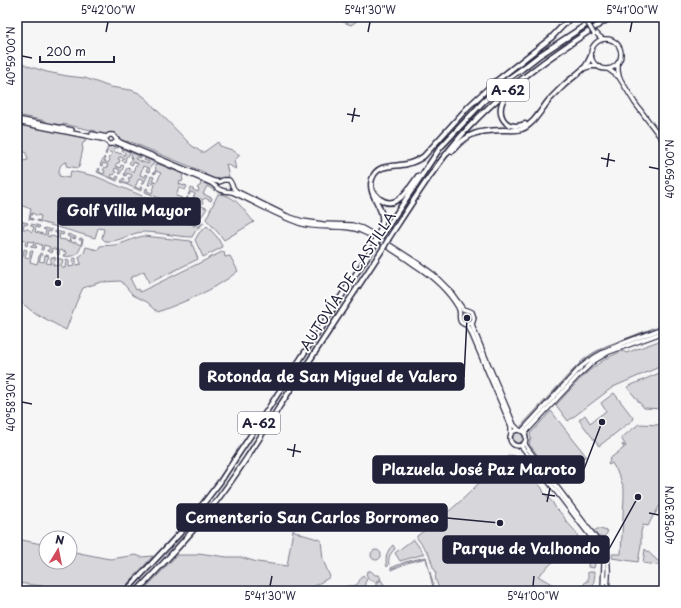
<svg xmlns="http://www.w3.org/2000/svg" width="681" height="608" font-family="'Playpen Sans',sans-serif">
<style>
.green{fill:#d7d7db;stroke:#7c7c8b}
.lines{fill:none;stroke-linecap:round;stroke-linejoin:round}
.major-casing{stroke:#22223b;stroke-width:6}
.highway-casing{stroke:#22223b;stroke-width:7}
.major{stroke:#fff;stroke-width:3.5}
.highway{stroke:#fff;stroke-width:4}
.major-bridge-casing{stroke:#22223b;stroke-width:6;stroke-linecap:butt}
.highway-bridge-casing{stroke:#22223b;stroke-width:7;stroke-linecap:butt}
.major-bridge{stroke:#fff;stroke-width:3.5}
.highway-bridge{stroke:#fff;stroke-width:4}
.ticks{fill:none;stroke:#22223b;stroke-width:1.5}
.labels{text-anchor:middle;stroke-width:3.5;stroke-linejoin:round;paint-order:stroke}
.shield{fill:#fff;stroke:#646476;stroke-width:1}
.shield-label{font-size:13px;font-weight:bold;fill:#22223b}
.street-label{font-size:14px;fill:#22223b;stroke:#fff}
.leader{fill:none;stroke:#22223b;stroke-width:1.5}
.callout-dot{fill:#22223b;stroke:#fff;stroke-width:1.5}
.callout{fill:#22223b;stroke:#22223b;stroke-width:1.5}
.callout-label{font-size:15px;text-anchor:middle;font-weight:bold;fill:#fff}
.neatline{fill:none;stroke:#22223b;stroke-width:1.5}
.ticks-label{font-size:10px;text-anchor:middle;fill:#22223b}
</style>
<rect width="100%" height="100%" fill="#f6f6f7"/>
<filter id="ink" filterUnits="userSpaceOnUse"><feTurbulence type="fractalNoise" baseFrequency=".025" numOctaves="2"/><feDisplacementMap in="SourceGraphic" scale="8" xChannelSelector="R" yChannelSelector="G"/><feConvolveMatrix kernelMatrix="1 2 1 2 8 2 1 2 1" color-interpolation-filters="sRGB"/></filter>
<g filter="url(#ink)">
<g class="green">
<path d="M 331,17 L 353,17 L 352,18 L 356,20 L 357,17 L 361,18 L 351,25 Z"/>
<path d="M 17,60 L 28,66 L 47,72 L 67,76 L 85,78 L 110,87 L 131,90 L 139,93 L 147,99 L 154,107 L 191,145 L 201,152 L 204,152 L 218,142 L 220,146 L 232,150 L 240,155 L 234,161 L 236,169 L 226,164 L 229,177 L 224,177 L 215,179 L 205,175 L 206,173 L 131,142 L 130,144 L 129,143 L 129,142 L 127,141 L 127,142 L 119,139 L 117,135 L 114,133 L 111,132 L 105,135 L 96,133 L 96,131 L 63,124 L 62,126 L 46,123 L 46,121 L 17,115 Z"/>
<path d="M 20,125 L 86,138 L 85,142 L 83,143 L 82,145 L 83,149 L 79,167 L 78,168 L 66,166 L 67,162 C 59,163 59,169 59,176 L 69,178 L 71,171 L 95,176 L 192,217 L 192,218 L 189,217 L 187,223 L 191,224 L 194,217 L 196,218 L 193,226 L 194,226 L 195,225 L 199,227 L 201,223 L 198,222 L 199,219 L 204,223 L 196,230 L 192,237 C 176,237 160,232 144,232 C 130,232 120,243 105,241 L 102,238 L 104,229 L 98,228 L 95,238 L 37,221 L 37,220 L 40,221 L 41,216 L 38,215 L 38,216 L 32,213 L 30,218 L 33,219 L 33,220 L 29,219 L 31,209 L 20,205 L 17,214 L 17,162 L 28,160 C 27,153 24,149 17,147 L 17,134 L 18,134 Z"/>
<path d="M 116,146 L 119,147 L 118,148 L 114,148 L 113,150 L 115,152 L 125,155 L 125,153 L 122,150 L 123,149 L 130,152 L 129,155 L 126,157 L 125,162 L 122,161 L 124,158 L 119,157 L 118,159 L 120,160 L 119,163 L 117,163 L 115,166 L 120,168 L 121,165 L 124,166 L 120,174 L 118,173 L 120,170 L 115,168 L 114,171 L 116,172 L 114,175 L 112,174 L 111,177 L 116,179 L 117,176 L 119,177 L 117,181 L 97,172 L 99,168 L 100,169 L 99,172 L 104,174 L 105,171 L 103,170 L 105,167 L 107,168 L 108,165 L 103,163 L 102,166 L 100,165 L 104,157 L 105,158 L 104,161 L 108,163 L 110,160 L 108,159 L 110,156 L 111,156 L 112,153 L 107,151 L 106,155 L 105,154 L 108,147 Z"/>
<path d="M 132,153 L 142,157 L 141,158 L 136,157 L 135,159 L 148,164 L 149,162 L 144,160 L 145,158 L 154,162 L 153,165 L 150,167 L 149,172 L 146,171 L 148,168 L 143,166 L 140,175 L 145,177 L 146,174 L 148,175 L 144,183 L 142,183 L 144,180 L 139,178 L 135,187 L 140,189 L 141,186 L 143,187 L 141,191 L 121,182 L 123,178 L 125,179 L 123,182 L 128,184 L 130,180 L 128,179 L 129,177 L 131,178 L 132,175 L 127,173 L 126,176 L 124,175 L 127,167 L 130,168 L 128,170 L 133,172 L 135,166 L 136,167 L 138,164 L 133,162 L 132,165 L 129,163 L 132,159 L 131,156 Z"/>
<path d="M 156,163 L 183,174 L 182,178 L 183,179 L 182,182 L 180,181 L 179,184 L 184,186 L 184,185 L 187,186 L 185,190 L 179,188 L 178,190 L 178,191 L 176,196 L 182,198 L 178,206 L 145,192 L 146,188 L 148,189 L 147,191 L 152,193 L 155,185 L 151,182 L 150,185 L 148,185 L 151,176 L 154,177 L 152,180 L 157,182 L 161,173 L 156,171 L 155,174 L 153,173 L 156,170 L 155,166 Z"/>
<path d="M 201,182 L 212,186 L 215,191 L 207,186 L 203,194 L 212,198 L 211,201 L 205,198 L 203,200 L 199,198 L 198,199 L 203,202 L 201,206 L 207,208 L 202,216 L 182,208 L 187,197 L 188,197 L 187,201 L 192,202 L 193,197 L 194,197 L 195,194 L 191,192 L 189,195 L 188,195 L 191,188 L 193,189 L 193,190 L 198,192 L 199,189 L 197,188 L 199,186 L 200,186 L 201,184 L 200,183 Z"/>
<path d="M 218,194 C 235,194 244,211 254,222 L 224,240 L 221,236 L 206,219 Z"/>
<path d="M 20,221 L 28,223 L 27,225 L 24,224 L 23,229 L 28,229 L 32,232 L 34,227 L 31,226 L 31,224 L 40,226 L 39,228 L 36,227 L 35,232 L 40,233 L 45,235 L 46,230 L 43,229 L 44,228 L 52,230 L 51,232 L 48,231 L 47,236 L 50,237 L 50,235 L 57,238 L 58,233 L 55,233 L 55,231 L 64,233 L 63,235 L 60,234 L 59,239 L 66,240 L 66,241 L 69,242 L 70,237 L 67,236 L 68,234 L 76,237 L 75,239 L 72,238 L 71,242 L 74,243 L 74,242 L 81,245 L 82,240 L 79,240 L 80,238 L 83,239 L 83,240 C 80,252 77,258 63,256 L 64,254 L 65,255 L 66,252 L 60,250 L 59,255 L 57,254 L 58,250 L 52,248 L 51,251 L 53,251 L 52,253 L 47,251 L 47,250 L 49,250 L 50,247 L 44,245 L 43,250 L 41,250 L 42,245 L 36,243 L 35,246 L 37,247 L 36,248 L 31,247 L 31,245 L 33,246 L 34,242 L 28,241 L 27,246 L 25,245 L 26,240 L 21,239 L 19,242 L 21,242 L 20,244 L 17,242 L 17,226 L 18,228 L 21,228 L 22,223 L 19,223 Z"/>
<path d="M 207,226 L 217,237 L 222,246 L 221,248 L 203,257 L 195,240 L 199,233 Z"/>
<path d="M 144,236 L 191,241 L 198,259 L 149,283 L 144,271 L 130,278 L 136,290 L 138,289 L 140,292 L 222,252 L 224,252 L 225,257 L 230,256 L 238,271 C 215,290 186,301 158,312 L 147,302 L 133,295 L 121,281 L 101,282 L 83,288 L 76,303 L 66,330 L 33,312 L 17,299 L 17,247 L 21,248 L 18,255 L 23,256 L 24,249 L 27,250 L 25,257 L 30,258 L 30,251 L 33,251 L 30,262 L 37,264 L 40,253 L 42,254 L 39,261 L 44,262 L 45,255 L 49,256 L 46,263 L 51,264 L 51,257 L 56,258 L 53,265 L 58,266 L 58,258 L 63,260 L 61,267 L 65,268 L 66,260 L 69,260 L 69,267 L 74,266 L 72,259 L 76,258 L 76,265 L 81,264 L 79,257 L 84,253 L 86,247 L 98,250 L 100,246 C 106,245 113,246 119,244 C 128,242 135,237 144,236 Z"/>
<circle cx="467" cy="318" r="5.5"/>
<path d="M 664,324 L 664,325 L 610,345 L 601,349 L 590,356 L 582,363 L 572,372 L 523,426 L 521,426 L 572,371 L 583,360 L 593,353 L 606,346 Z"/>
<path d="M 659,341 L 663,349 L 660,350 L 664,360 L 664,365 L 613,387 L 568,421 L 556,405 C 578,382 591,363 623,351 L 626,353 Z"/>
<path d="M 664,371 L 664,409 L 644,408 L 627,387 Z"/>
<path d="M 614,393 L 634,419 L 599,446 L 579,420 L 585,415 L 590,423 L 606,411 L 601,403 Z"/>
<path d="M 551,411 L 586,456 L 556,479 L 529,444 L 531,438 L 530,434 Z"/>
<path d="M 639,424 L 661,425 L 661,434 L 664,434 L 664,498 L 655,514 L 653,516 L 648,526 L 643,525 L 641,532 L 641,545 L 638,562 L 612,558 L 612,554 L 621,554 L 624,497 L 624,489 L 620,477 L 612,463 L 609,465 L 608,464 L 610,461 L 609,459 L 624,448 L 622,445 L 623,444 L 625,447 L 626,446 L 621,438 Z"/>
<circle cx="518" cy="438" r="5"/>
<path d="M 510,455 L 515,456 L 514,460 L 516,462 L 520,459 L 522,464 L 526,467 L 531,474 L 533,478 L 542,488 L 544,493 L 553,503 L 555,507 L 559,511 L 564,517 L 566,521 L 576,532 L 578,537 L 582,540 L 587,547 L 594,560 L 595,564 L 594,568 L 588,567 L 589,558 L 575,541 L 538,576 L 548,582 L 564,591 L 459,591 L 459,590 L 440,591 C 438,583 434,582 436,572 L 433,567 L 429,554 L 417,538 L 417,536 C 433,524 449,512 464,498 C 479,484 492,467 510,455 Z"/>
<path d="M 597,529 L 599,529 L 608,531 C 605,539 598,539 593,532 Z"/>
<path d="M 293,530 L 301,534 L 321,540 L 323,560 L 330,577 L 306,591 L 143,591 L 177,555 L 197,555 L 198,553 L 227,557 L 240,557 L 257,562 L 287,566 Z"/>
<path d="M 17,539 L 46,545 L 46,562 L 70,562 L 70,551 L 104,558 L 111,559 L 136,555 L 141,557 L 153,556 L 121,591 L 76,591 L 77,590 L 17,583 Z"/>
<path d="M 412,540 L 414,540 L 424,554 L 400,561 L 395,553 Z"/>
<path d="M 393,545 L 395,549 C 389,554 388,559 389,565 L 387,567 C 385,559 386,551 393,545 Z"/>
<path d="M 645,549 L 658,561 L 660,561 L 661,560 L 664,562 L 664,566 L 643,563 Z"/>
<circle cx="376" cy="555" r="5"/>
<path d="M 426,557 L 435,591 L 434,591 L 426,558 L 407,563 L 391,570 L 391,568 L 405,562 Z"/>
<path d="M 368,571 L 371,571 L 375,575 L 379,575 L 381,579 L 375,582 L 373,580 L 369,580 L 366,574 Z"/>
<path d="M 588,572 L 595,572 C 595,579 592,585 594,591 L 579,591 L 578,590 L 578,586 L 583,586 L 586,581 L 588,581 Z"/>
<path d="M 363,575 L 367,580 L 365,582 L 365,587 L 358,591 L 349,591 L 346,587 L 347,586 C 349,586 351,586 353,586 C 360,585 359,578 363,575 Z"/>
<path d="M 381,580 L 385,586 L 385,589 L 381,591 L 374,591 L 374,590 L 376,587 L 376,583 Z"/>
</g>
<g class="lines">
<g class="major-casing">
<g id="major">
<path d="M 588,17 L 588,19"/>
<path d="M 596,33 L 600,37 L 603,39"/>
<circle cx="606" cy="54" r="15"/>
<path d="M 618,63 L 618,71 L 619,76"/>
<path d="M 608,69 L 619,77 L 635,103 L 664,142"/>
<path d="M 17,119 L 72,130"/>
<path d="M 17,122 L 102,139 L 106,140 L 109,144 L 113,144 L 115,142 L 211,183 C 215,185 217,189 221,190 C 225,192 229,191 232,192 C 255,202 276,215 299,223 C 315,229 333,225 350,228 C 365,230 378,240 390,248 C 399,254 407,259 415,265 C 432,276 448,290 458,307 C 462,313 457,320 462,323 C 466,326 470,324 473,321"/>
<path d="M 92,134 L 107,137 L 109,135 L 113,135 L 116,139 L 120,142 L 204,177 L 214,181 L 219,182"/>
<path d="M 219,182 L 223,180 L 229,180 C 232,183 232,188 236,191 L 287,216 L 302,221 L 323,224 L 352,225 L 362,228 L 371,233 L 416,262 L 434,275 L 450,291 L 463,309 L 472,312 L 474,318 L 472,324 L 473,328 L 514,425 L 519,430"/>
<path d="M 467,325 L 470,330 L 511,426 L 511,433"/>
<circle cx="518" cy="438" r="8"/>
<path d="M 522,431 L 581,367 C 605,347 635,339 664,328"/>
<path d="M 525,433 L 577,377 L 594,361 L 609,352 L 664,332"/>
<path d="M 525,443 L 526,446 L 604,549 C 610,563 608,577 607,591"/>
<path d="M 521,446 L 525,451 L 601,550 L 604,563 L 603,591"/>
</g>
</g>
<g class="highway-casing">
<g id="highway">
<path d="M 584,68 L 591,66 L 598,66"/>
<path d="M 509,92 C 492,109 503,133 525,124"/>
<path d="M 452,151 C 469,131 480,131 504,130 C 510,130 516,131 522,129 C 534,124 541,110 549,100 C 553,96 558,91 562,87 C 569,80 578,74 585,67 C 588,63 589,60 591,56"/>
<path d="M 374,193 C 393,217 408,190 418,176"/>
<path d="M 379,233 C 391,209 366,198 372,179 C 377,163 395,167 407,164 C 414,162 419,160 424,156 L 469,106 L 495,82 L 551,38 L 571,17"/>
<path d="M 382,235 L 440,148 L 483,102 L 508,79 L 522,69 L 540,55 L 598,17"/>
<path d="M 389,238 C 413,201 439,159 469,127 C 510,83 561,49 611,17"/>
<path d="M 126,591 L 182,531 L 220,482 L 251,435 L 376,243"/>
<path d="M 137,591 C 161,566 186,540 208,512 C 235,478 258,441 281,404 C 315,352 350,299 384,247"/>
</g>
</g>
<use href="#major" class="major"/>
<use href="#highway" class="highway"/>
<g class="major-bridge-casing">
<path id="major-bridge" d="M 586,20 L 594,34"/>
</g>
<g class="highway-bridge-casing">
<g id="highway-bridge">
<path d="M 374,242 L 379,233"/>
<path d="M 376,243 L 382,235"/>
<path d="M 384,247 L 389,238"/>
</g>
</g>
<use href="#major-bridge" class="major-bridge"/>
<use href="#highway-bridge" class="highway-bridge"/>
</g>
</g>
<path class="ticks" d="M 106,32 L 108,22M 368,32 L 370,22M 630,32 L 632,22M 22,56 L 32,58M 347,114 L 360,116M 352,122 L 355,108M 601,158 L 615,161M 607,167 L 609,153M 649,167 L 659,169M 22,402 L 32,404M 287,449 L 301,452M 293,457 L 295,444M 542,494 L 555,496M 547,502 L 550,488M 649,513 L 659,515M 270,586 L 272,576M 533,586 L 534,576"/>
<g class="labels">
<g class="shield">
<rect x="487" y="79" width="42" height="22" rx="3"/>
<rect x="238" y="412" width="42" height="22" rx="3"/>
</g>
<g class="shield-label">
<text x="508" y="95">A-62</text>
<text x="259" y="428">A-62</text>
</g>
<g class="street-label">
<text transform="translate(348 281) rotate(-57)" y="5">AUTOVÍA DE CASTILLA</text>
</g>
</g>
<path class="leader" d="M58 283L58 211M467 318L464 377M602 422L584 469M500 523L447 518M638 497L609 549"/>
<g class="callout-dot">
<circle cx="58" cy="283" r="4"/>
<circle cx="467" cy="318" r="4"/>
<circle cx="602" cy="422" r="4"/>
<circle cx="500" cy="523" r="4"/>
<circle cx="638" cy="497" r="4"/>
</g>
<g class="callout">
<rect x="58" y="198" width="142" height="27" rx="4"/>
<rect x="200" y="363" width="264" height="27" rx="4"/>
<rect x="373" y="456" width="211" height="27" rx="4"/>
<rect x="177" y="504" width="270" height="27" rx="4"/>
<rect x="443" y="536" width="166" height="27" rx="4"/>
</g>
<g class="callout-label">
<text x="129" y="216">Golf Villa Mayor</text>
<text x="332" y="382">Rotonda de San Miguel de Valero</text>
<text x="479" y="475">Plazuela José Paz Maroto</text>
<text x="312" y="523">Cementerio San Carlos Borromeo</text>
<text x="526" y="554">Parque de Valhondo</text>
</g>
<rect width="681" height="608" fill="none" stroke="#fff" stroke-width="44"/>
<g transform="translate(58 550) rotate(10)"><circle r="19" fill="#ffffff" stroke="#a7a7b1"/>
<path d="M0-3L7 15L0 10L-7 15Z" fill="#d1495b"/>
<text y="-6" font-size="11" font-weight="bold" text-anchor="middle" fill="#22223b">N</text>
</g>
<path d="M40 56v6h74v-6" fill="none" stroke="#22223b" stroke-width="2"/>
<text x="46" y="56" font-size="12" fill="#22223b" stroke="#ffffff" stroke-width="3" paint-order="stroke">200 m</text>
<rect x="22" y="22" width="637" height="564" class="neatline"/>
<g class="ticks-label">
<text x="108" y="14">5°42'00"W</text>
<text x="370" y="14">5°41'30"W</text>
<text x="632" y="14">5°41'00"W</text>
<text transform="translate(11 56) rotate(-90)" y="4">40°59'00"N</text>
<text transform="translate(670 169) rotate(-90)" y="4">40°59'00"N</text>
<text transform="translate(11 402) rotate(-90)" y="4">40°58'30"N</text>
<text transform="translate(670 515) rotate(-90)" y="4">40°58'30"N</text>
<text x="270" y="600">5°41'30"W</text>
<text x="533" y="600">5°41'00"W</text>
</g>
</svg>
